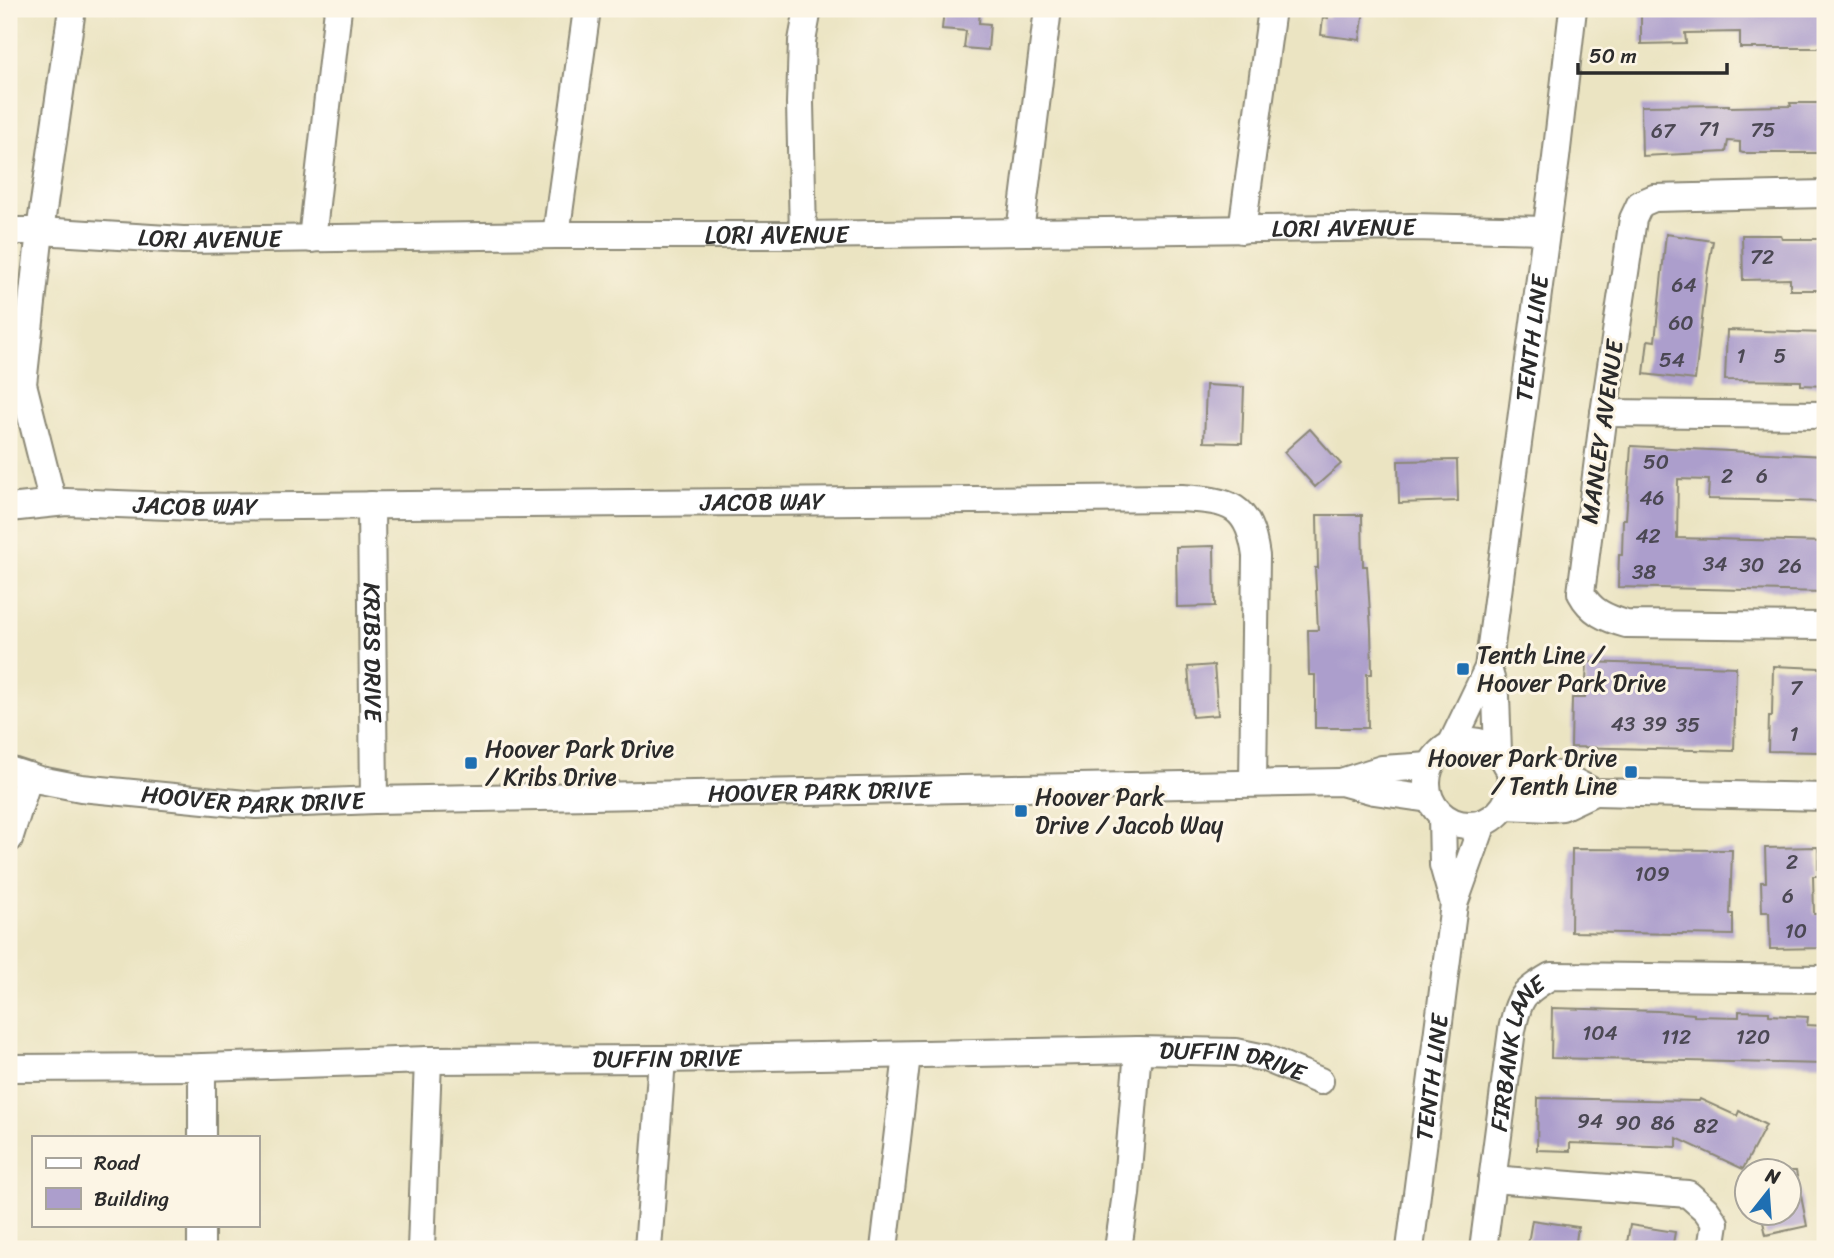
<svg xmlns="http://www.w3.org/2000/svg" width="1834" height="1258" font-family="Sriracha,sans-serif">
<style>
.building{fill:#ac9ecc}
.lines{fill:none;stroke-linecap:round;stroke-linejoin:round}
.minor-casing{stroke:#8b8876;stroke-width:30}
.minor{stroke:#fff;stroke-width:26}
.poi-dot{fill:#1f6fb2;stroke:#fcf5e5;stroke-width:2.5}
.labels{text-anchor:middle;stroke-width:6;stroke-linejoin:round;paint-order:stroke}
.number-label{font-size:21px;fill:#4b4853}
.street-label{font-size:24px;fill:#2b2b2b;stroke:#fcf5e5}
.poi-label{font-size:24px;fill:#2b2b2b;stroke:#fcf5e5;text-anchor:start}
</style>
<rect width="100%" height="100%" fill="#fcf5e5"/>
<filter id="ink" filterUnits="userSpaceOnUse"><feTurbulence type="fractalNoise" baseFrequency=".0143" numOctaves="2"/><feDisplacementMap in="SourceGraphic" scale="14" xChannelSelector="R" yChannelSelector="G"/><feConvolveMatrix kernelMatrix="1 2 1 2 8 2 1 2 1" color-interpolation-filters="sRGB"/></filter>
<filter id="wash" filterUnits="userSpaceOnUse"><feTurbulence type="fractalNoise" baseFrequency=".00686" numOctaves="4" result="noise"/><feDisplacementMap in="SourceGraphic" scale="28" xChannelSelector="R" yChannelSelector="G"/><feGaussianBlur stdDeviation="1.57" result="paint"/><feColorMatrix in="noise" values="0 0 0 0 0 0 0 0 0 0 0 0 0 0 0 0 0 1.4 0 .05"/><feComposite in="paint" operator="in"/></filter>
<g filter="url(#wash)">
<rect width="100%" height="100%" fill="#ebe4c2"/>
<g id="blocks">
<g class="building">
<path d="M 944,9 L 980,9 L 979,23 L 990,24 L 988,50 L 964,48 L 966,31 L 942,29 Z"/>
<path d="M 1329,9 L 1364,9 L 1360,40 L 1321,35 L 1323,17 L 1328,18 Z"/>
<path d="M 1641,9 L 1825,9 L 1825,48 L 1740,48 L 1740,32 L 1685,33 L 1686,43 L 1641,44 Z"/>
<path d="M 1790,103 L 1825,103 L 1825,153 L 1743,153 L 1740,152 L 1740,142 L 1728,141 L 1726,152 L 1642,156 L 1641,106 L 1729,105 L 1729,107 L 1791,106 Z"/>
<path d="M 1666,234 L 1713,241 L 1707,275 L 1695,380 L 1644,374 L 1648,340 L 1655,341 Z"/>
<path d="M 1742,235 L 1781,235 L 1782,239 L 1825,239 L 1825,290 L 1790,290 L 1790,279 L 1743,280 Z"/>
<path d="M 1727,330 L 1825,333 L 1825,386 L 1801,385 L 1801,381 L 1725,380 Z"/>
<path d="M 1206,385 L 1244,387 L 1242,443 L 1204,442 Z"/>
<path d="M 1310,429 L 1341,464 L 1315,487 L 1284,452 Z"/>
<path d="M 1631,446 L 1825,456 L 1825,502 L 1708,499 L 1709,480 L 1678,479 L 1677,538 L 1825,542 L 1825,592 L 1618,587 L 1619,555 L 1622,555 L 1623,519 L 1626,519 Z"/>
<path d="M 1457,460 L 1458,501 L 1399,503 L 1398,461 Z"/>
<path d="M 1317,515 L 1362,515 L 1363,566 L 1367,566 L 1371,629 L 1372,674 L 1367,674 L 1368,728 L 1315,728 L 1315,675 L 1309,675 L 1308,630 L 1318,630 L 1315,568 L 1318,568 Z"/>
<path d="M 1214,546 L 1215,606 L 1177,607 L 1176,547 Z"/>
<path d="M 1587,662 L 1736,667 L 1734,751 L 1571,747 L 1572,698 L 1585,698 Z"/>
<path d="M 1214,665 L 1218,715 L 1192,717 L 1188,667 Z"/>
<path d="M 1773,666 L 1820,668 L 1820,752 L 1768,751 L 1769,716 L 1772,716 Z"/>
<path d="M 1818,847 L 1818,876 L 1813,876 L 1814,914 L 1822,914 L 1822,948 L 1770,949 L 1769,912 L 1762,912 L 1761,882 L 1766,882 L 1765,848 Z"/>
<path d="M 1572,849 L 1732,850 L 1730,914 L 1733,914 L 1733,935 L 1571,932 Z"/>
<path d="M 1552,1008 L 1658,1011 L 1694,1014 L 1694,1016 L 1739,1017 L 1739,1011 L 1769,1012 L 1769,1015 L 1808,1017 L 1807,1025 L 1825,1026 L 1825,1064 L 1551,1058 Z"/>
<path d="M 1538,1098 L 1699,1101 L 1700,1099 L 1737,1116 L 1739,1111 L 1766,1125 L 1743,1169 L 1677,1138 L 1677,1147 L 1570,1143 L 1570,1151 L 1537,1150 Z"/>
<path d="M 1788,1171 L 1796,1171 L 1807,1226 L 1766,1235 L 1761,1213 L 1788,1213 Z"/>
<path d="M 1532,1220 L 1578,1227 L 1575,1249 L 1527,1249 Z"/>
<path d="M 1630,1225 L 1675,1232 L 1672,1249 L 1626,1249 Z"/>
</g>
</g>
</g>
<g filter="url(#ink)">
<use href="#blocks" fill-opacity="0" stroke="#8b8876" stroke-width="2"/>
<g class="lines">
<g class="minor-casing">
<g id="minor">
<path d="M 1825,194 L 1654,198 L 1640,204 L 1633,219 L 1604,413 L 1581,593 C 1591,612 1606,618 1626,624 L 1825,626"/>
<path d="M 1242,230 L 1272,9"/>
<path id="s1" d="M 9,231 L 40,231 L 183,240 L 556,235 L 803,235 L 1412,227 L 1545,230"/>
<path d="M 1020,232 L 1048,9"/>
<path d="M 556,235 L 587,9"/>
<path d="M 803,235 L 800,103 L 802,41 L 808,9"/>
<path d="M 312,239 L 338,9"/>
<path d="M 1604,413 L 1825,415"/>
<path d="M 53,503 L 23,384 L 40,231 L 72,9"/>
<path id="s2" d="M 371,505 L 374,800"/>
<path id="s3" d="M 9,508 L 66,502 L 195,507 L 1182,498 C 1230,501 1249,504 1256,556 L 1253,783"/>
<path d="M 1488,668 L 1496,696 L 1498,752"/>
<circle cx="1469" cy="783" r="42"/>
<path id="s4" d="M 1451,745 L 1488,668 L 1556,158 L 1573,9"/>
<path d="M 1507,764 L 1565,777 L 1594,792 L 1825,797"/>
<path id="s5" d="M 9,770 L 40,780 L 81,788 L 256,805 L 374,800 L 1341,782 L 1374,791 L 1429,799"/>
<path d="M 1341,782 L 1382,769 L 1430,766"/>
<path d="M 1505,806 L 1550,808 L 1562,807 L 1594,792"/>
<path d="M 1442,816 L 1443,865 L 1454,904"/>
<path d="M 9,839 L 29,776"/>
<path id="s6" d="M 9,1068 L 202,1067 L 428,1060 L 662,1059 L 1138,1050 L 1236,1052 L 1265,1058 L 1320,1081"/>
<path d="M 202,1137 L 202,1067"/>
<path d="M 1492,1179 L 1688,1194 L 1706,1210 L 1715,1223 L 1711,1249"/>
<path d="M 201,1249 L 201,1225"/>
<path d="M 421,1249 L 428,1060"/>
<path d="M 648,1249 L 662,1059"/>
<path d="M 884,1249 L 907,1055"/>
<path d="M 1118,1249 L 1126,1194 L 1138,1050"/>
<path id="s7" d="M 1410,1249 L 1454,904 L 1483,823"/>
<path id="s8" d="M 1483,1249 L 1512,1030 C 1519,997 1522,993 1551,976 L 1825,979"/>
</g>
</g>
<use href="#minor" class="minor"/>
</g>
</g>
<g class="poi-dot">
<rect x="1456" y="662" width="14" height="14" rx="3.5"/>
<rect x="464" y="756" width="14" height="14" rx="3.5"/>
<rect x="1624" y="765" width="14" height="14" rx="3.5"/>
<rect x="1014" y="804" width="14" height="14" rx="3.5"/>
</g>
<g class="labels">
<g class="number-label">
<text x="1709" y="136">71</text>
<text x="1763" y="137">75</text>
<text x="1663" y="138">67</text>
<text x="1762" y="264">72</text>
<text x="1684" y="292">64</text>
<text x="1681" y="330">60</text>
<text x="1741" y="363">1</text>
<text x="1780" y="363">5</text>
<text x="1672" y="367">54</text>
<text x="1656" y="469">50</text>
<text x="1727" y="483">2</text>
<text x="1762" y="483">6</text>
<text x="1652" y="505">46</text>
<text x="1648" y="543">42</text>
<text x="1715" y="571">34</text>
<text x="1752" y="572">30</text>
<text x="1790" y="573">26</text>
<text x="1644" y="579">38</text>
<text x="1796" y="695">7</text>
<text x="1623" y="731">43</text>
<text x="1655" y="731">39</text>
<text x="1688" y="732">35</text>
<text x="1794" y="741">1</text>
<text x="1792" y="869">2</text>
<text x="1652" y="881">109</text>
<text x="1788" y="903">6</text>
<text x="1796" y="938">10</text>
<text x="1600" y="1040">104</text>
<text x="1676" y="1044">112</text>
<text x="1753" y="1044">120</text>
<text x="1590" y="1128">94</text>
<text x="1628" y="1130">90</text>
<text x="1663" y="1130">86</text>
<text x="1706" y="1133">82</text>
</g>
<g class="street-label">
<text dy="8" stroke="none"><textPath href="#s1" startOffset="1335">LORI AVENUE</textPath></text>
<text dy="8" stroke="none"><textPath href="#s1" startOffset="768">LORI AVENUE</textPath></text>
<text dy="8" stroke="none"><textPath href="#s1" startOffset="201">LORI AVENUE</textPath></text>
<text dy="8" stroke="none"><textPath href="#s4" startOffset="418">TENTH LINE</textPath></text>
<text transform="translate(1602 432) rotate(-82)" y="8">MANLEY AVENUE</text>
<text dy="8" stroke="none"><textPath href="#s3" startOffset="754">JACOB WAY</textPath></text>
<text dy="8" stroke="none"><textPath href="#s3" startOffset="187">JACOB WAY</textPath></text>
<text dy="8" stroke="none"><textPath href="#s2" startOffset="147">KRIBS DRIVE</textPath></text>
<text dy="8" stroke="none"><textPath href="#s5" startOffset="814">HOOVER PARK DRIVE</textPath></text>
<text dy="8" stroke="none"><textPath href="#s5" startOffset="247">HOOVER PARK DRIVE</textPath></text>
<text dy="8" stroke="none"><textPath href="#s6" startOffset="658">DUFFIN DRIVE</textPath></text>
<text dy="8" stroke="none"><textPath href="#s8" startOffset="200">FIRBANK LANE</textPath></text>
<text dy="8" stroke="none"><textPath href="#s6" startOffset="1225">DUFFIN DRIVE</textPath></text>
<text dy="8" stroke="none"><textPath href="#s7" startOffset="173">TENTH LINE</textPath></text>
</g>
<g class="poi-label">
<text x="1477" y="663">Tenth Line /<tspan x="1477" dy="28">Hoover Park Drive</tspan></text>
<text x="485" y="757">Hoover Park Drive<tspan x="485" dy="28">/ Kribs Drive</tspan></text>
<text x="1617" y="766" text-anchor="end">Hoover Park Drive<tspan x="1617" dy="28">/ Tenth Line</tspan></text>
<text x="1035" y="805">Hoover Park<tspan x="1035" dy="28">Drive / Jacob Way</tspan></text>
</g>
</g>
<rect width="1834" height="1258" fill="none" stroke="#fcf5e5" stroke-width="35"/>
<rect x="32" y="1136" width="228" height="91" fill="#fcf5e5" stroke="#a8a49b" stroke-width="2"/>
<rect x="46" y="1158" width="35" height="10" fill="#ffffff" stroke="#a8a49b" stroke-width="2"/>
<text x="94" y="1170" font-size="21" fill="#2b2b2b">Road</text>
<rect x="46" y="1188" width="35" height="21" fill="#ac9ecc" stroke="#a8a49b" stroke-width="2"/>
<text x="94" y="1206" font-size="21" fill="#2b2b2b">Building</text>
<g transform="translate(1768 1192) rotate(17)"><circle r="33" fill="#fcf5e5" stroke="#a8a49b" stroke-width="2"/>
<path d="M0-5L12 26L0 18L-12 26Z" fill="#1f6fb2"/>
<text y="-10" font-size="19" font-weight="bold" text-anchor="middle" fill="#2b2b2b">N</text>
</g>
<path d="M1578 63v10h149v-10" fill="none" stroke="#2b2b2b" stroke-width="3.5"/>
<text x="1589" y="63" font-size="21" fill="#2b2b2b" stroke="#fcf5e5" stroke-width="5" paint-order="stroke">50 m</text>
</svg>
